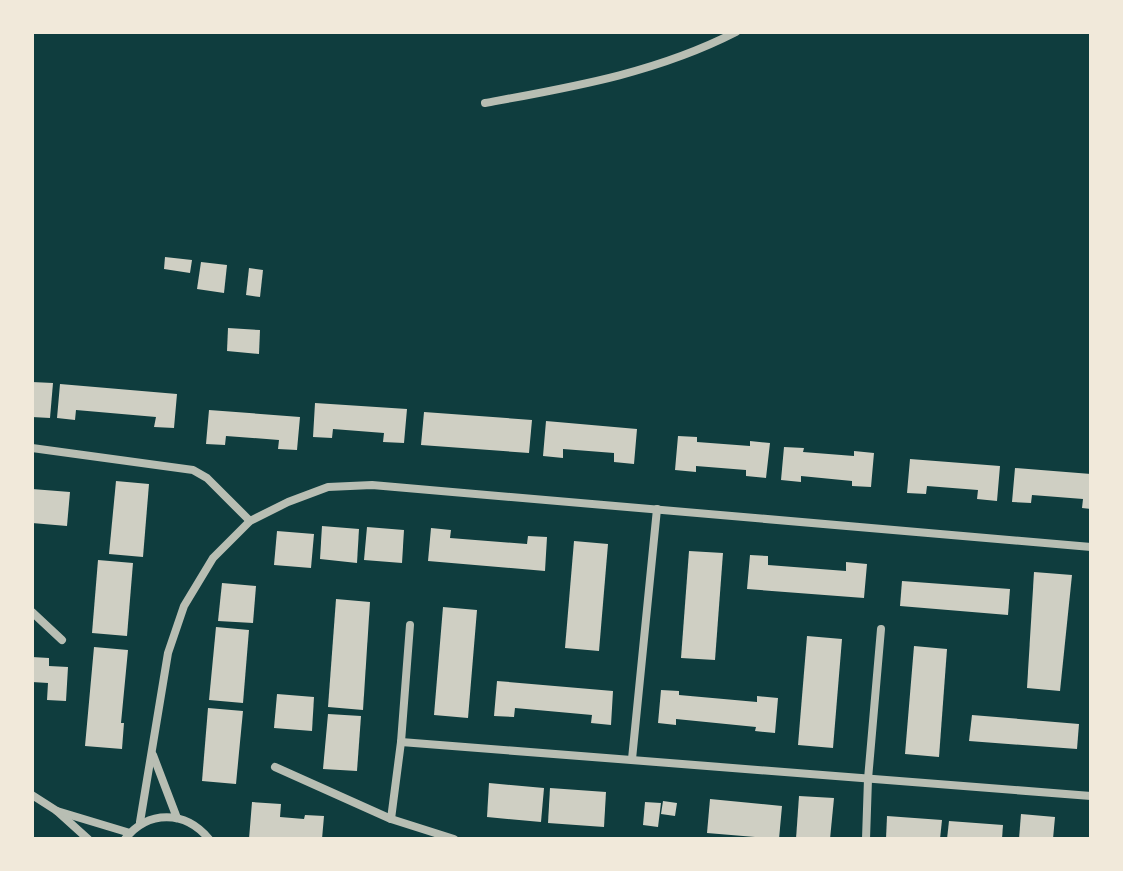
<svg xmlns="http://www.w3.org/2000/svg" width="1123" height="871" font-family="'Zilla Slab',serif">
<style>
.building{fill:#cfcfc3}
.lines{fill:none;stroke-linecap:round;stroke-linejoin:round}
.minor{stroke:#b8beb3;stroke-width:8}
</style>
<rect width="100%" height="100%" fill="#0f3d3e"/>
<g class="building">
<path d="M 165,257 L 192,260 L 190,273 L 164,269 Z"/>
<path d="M 201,262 L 227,265 L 224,293 L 197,289 Z"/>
<path d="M 249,268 L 263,270 L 260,297 L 246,295 Z"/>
<path d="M 228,328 L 260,330 L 259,354 L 227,351 Z"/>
<path d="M 32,382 L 53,383 L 50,418 L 32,417 Z"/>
<path d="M 60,384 L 177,394 L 174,428 L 154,427 L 156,417 L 76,410 L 75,420 L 57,418 Z"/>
<path d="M 315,403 L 407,409 L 404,443 L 383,442 L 384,433 L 333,429 L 332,438 L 313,437 Z"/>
<path d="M 209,410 L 300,417 L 297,450 L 278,449 L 279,440 L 226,436 L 225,445 L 206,444 Z"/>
<path d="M 424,412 L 532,420 L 529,453 L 421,445 Z"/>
<path d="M 546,421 L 637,429 L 634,464 L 614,462 L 614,453 L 563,449 L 563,458 L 543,456 Z"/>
<path d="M 678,436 L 697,437 L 697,442 L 750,446 L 750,441 L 770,443 L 766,478 L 746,476 L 746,470 L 696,466 L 696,472 L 675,470 Z"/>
<path d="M 784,447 L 804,448 L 803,452 L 854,456 L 854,451 L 874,453 L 871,487 L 852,486 L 852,481 L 801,476 L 801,482 L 781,480 Z"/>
<path d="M 910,459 L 1000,466 L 997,501 L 977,499 L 978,490 L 927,486 L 926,494 L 907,493 Z"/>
<path d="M 1015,468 L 1091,474 L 1091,509 L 1082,508 L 1083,499 L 1032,495 L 1031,503 L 1012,502 Z"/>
<path d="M 116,481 L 149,484 L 143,557 L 109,554 Z"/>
<path d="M 32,489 L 70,492 L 67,526 L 32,523 Z"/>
<path d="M 322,526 L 359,529 L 357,563 L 320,559 Z"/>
<path d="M 367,527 L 404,530 L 402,563 L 364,560 Z"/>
<path d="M 431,528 L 451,530 L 450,538 L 527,544 L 528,536 L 547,537 L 545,571 L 428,561 Z"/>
<path d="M 277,531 L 314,534 L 311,568 L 274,565 Z"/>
<path d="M 574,541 L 608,544 L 599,651 L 565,648 Z"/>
<path d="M 689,551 L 723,553 L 715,660 L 681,658 Z"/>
<path d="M 750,555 L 768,556 L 768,565 L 846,571 L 846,562 L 867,564 L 864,598 L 747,589 Z"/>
<path d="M 98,560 L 133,563 L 127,636 L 92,633 Z"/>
<path d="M 1034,572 L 1072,575 L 1060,691 L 1027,688 Z"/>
<path d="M 902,581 L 1010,589 L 1008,615 L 900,606 Z"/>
<path d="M 222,583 L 256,586 L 253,623 L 218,621 Z"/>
<path d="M 336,599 L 370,602 L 363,710 L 328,707 Z"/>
<path d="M 443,607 L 477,610 L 468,718 L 434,715 Z"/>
<path d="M 216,627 L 249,630 L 243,703 L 209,700 Z"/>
<path d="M 807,636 L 842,639 L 833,748 L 798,745 Z"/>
<path d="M 914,646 L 947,649 L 939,757 L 905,754 Z"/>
<path d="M 94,647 L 128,650 L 121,723 L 124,723 L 122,749 L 85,746 Z"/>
<path d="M 32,657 L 49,658 L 49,666 L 68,667 L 66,701 L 47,700 L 48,683 L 32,682 Z"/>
<path d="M 497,681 L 613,691 L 611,725 L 591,723 L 592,715 L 515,708 L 514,717 L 494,716 Z"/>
<path d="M 661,690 L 679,691 L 679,695 L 757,702 L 757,696 L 778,698 L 775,733 L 755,731 L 756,727 L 676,719 L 676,725 L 658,723 Z"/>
<path d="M 277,694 L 314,697 L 312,731 L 274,728 Z"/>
<path d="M 208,708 L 243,711 L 236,784 L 202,781 Z"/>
<path d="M 328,714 L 361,716 L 357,771 L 323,769 Z"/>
<path d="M 972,715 L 1079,724 L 1077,749 L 969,741 Z"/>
<path d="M 489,783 L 544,788 L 541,822 L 487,817 Z"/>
<path d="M 550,788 L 606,792 L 604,827 L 548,823 Z"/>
<path d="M 799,796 L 834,798 L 830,839 L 796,839 Z"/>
<path d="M 710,799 L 782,806 L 779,839 L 707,833 Z"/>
<path d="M 663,801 L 677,803 L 675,816 L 661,814 Z"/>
<path d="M 252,802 L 281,804 L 280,817 L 304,819 L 305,815 L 324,816 L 322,839 L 249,839 Z"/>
<path d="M 645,802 L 661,803 L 658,827 L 643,825 Z"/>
<path d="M 1021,814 L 1055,817 L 1053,839 L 1019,839 Z"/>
<path d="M 887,816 L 942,820 L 940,839 L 886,839 Z"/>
<path d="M 949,821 L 1003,825 L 1002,839 L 947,839 Z"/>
</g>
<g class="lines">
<g class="minor">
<path d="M 485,103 C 572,87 656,73 736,32"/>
<path d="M 32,448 L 193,470 L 207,478 L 250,521"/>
<path d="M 32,612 L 62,640"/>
<path d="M 401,742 L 1091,796"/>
<path d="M 153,755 L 177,818"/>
<path d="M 632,759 L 657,509"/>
<path d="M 275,767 L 391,819 L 454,839"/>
<path d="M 32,795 L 57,811 L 88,839"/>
<path d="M 57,811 L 130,833"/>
<path d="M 391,819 L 401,742 L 410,625"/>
<path d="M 140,822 L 168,653 L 184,606 L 213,558 L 250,521 L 288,502 L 328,487 L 372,485 L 1091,547"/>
<path d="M 125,839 C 148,810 185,810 209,839"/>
<path d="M 866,839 L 868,779 L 881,629"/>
</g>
</g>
<rect width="1123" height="871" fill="none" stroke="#f1e9da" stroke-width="68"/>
</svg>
